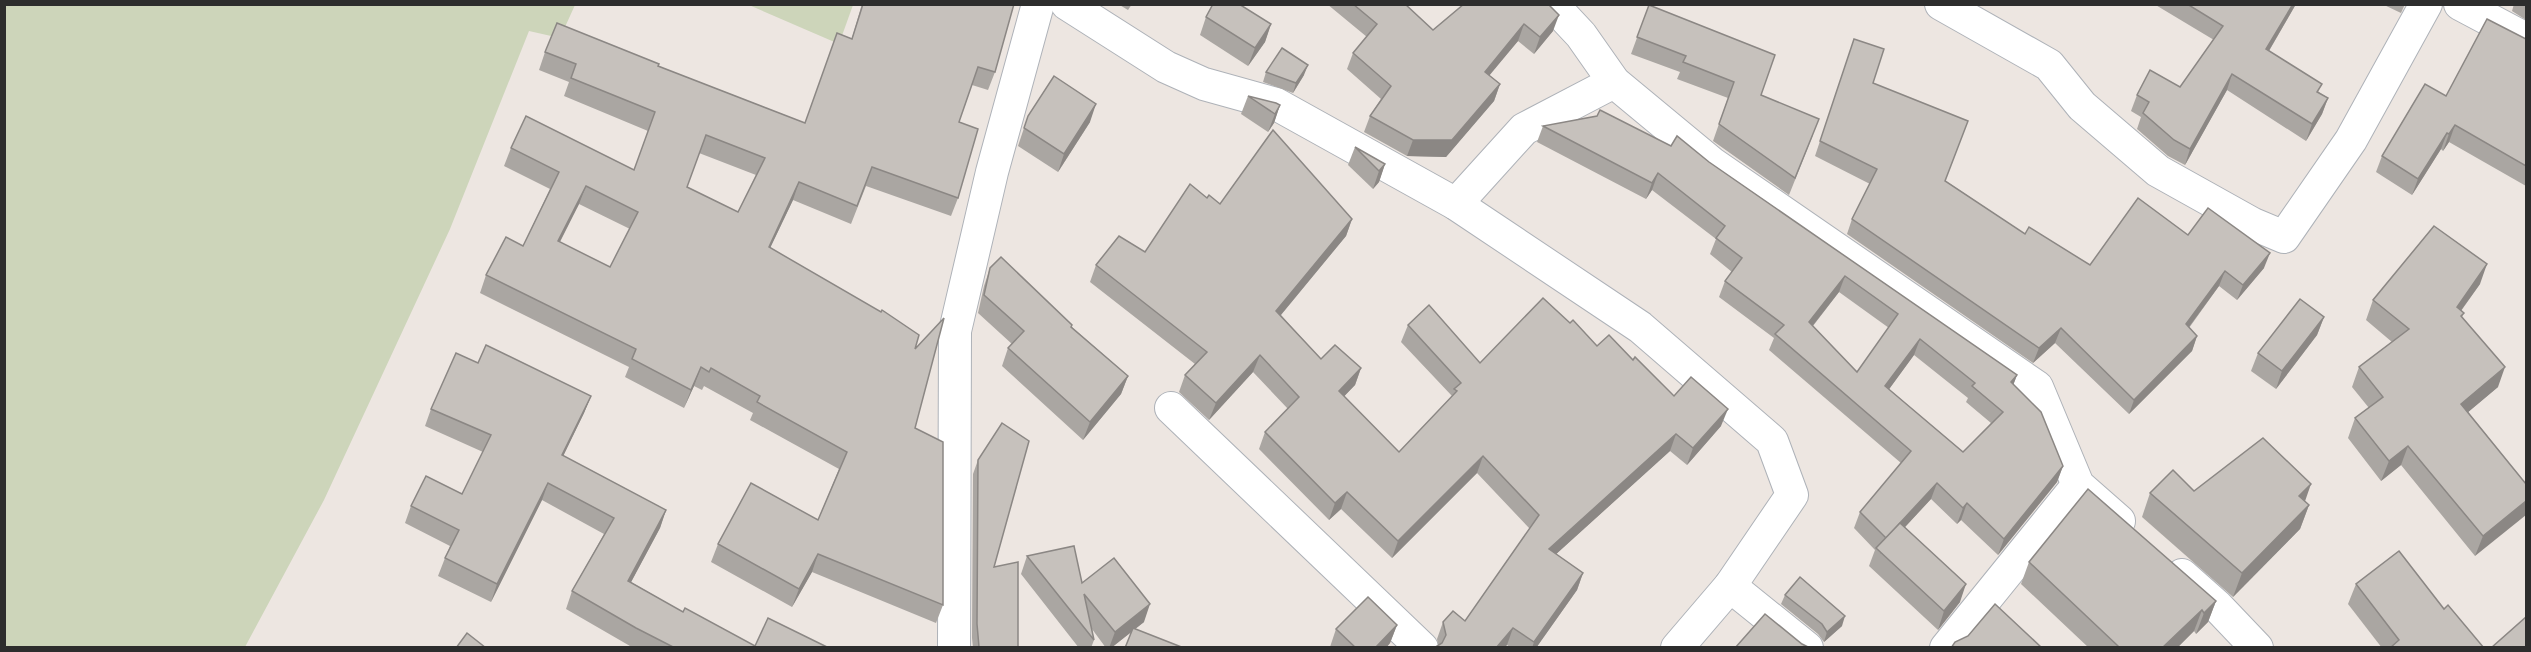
<svg xmlns="http://www.w3.org/2000/svg" width="2531" height="652" font-family="Commissioner,sans-serif">
<style>
.cemetery{fill:#cdd5ba}
.lines{fill:none;stroke-linecap:round;stroke-linejoin:round}
.street-casing{stroke:#aeb2b8;stroke-width:34}
.street{stroke:#fff;stroke-width:32}
.wall{fill:#aaa6a2;fill-rule:evenodd}
.shaded-wall{fill:#8b8784}
.building{fill:#c6c1bc;stroke:#8b8784;stroke-width:1.5;fill-rule:evenodd}
</style>
<rect width="100%" height="100%" fill="#ede6e1"/>
<g class="cemetery">
<path d="M 4,5 L 575,5 L 560,38 L 529,31 L 450,229 L 324,500 L 245,647 L 5,647 Z"/>
<path d="M 749,5 L 853,5 L 839,44 Z"/>
</g>
<g class="lines">
<g class="street-casing">
<g id="street">
<path d="M 1067,4 L 1166,67 L 1204,84 L 1276,104 L 1456,204 L 1640,327 L 1772,441 L 1792,495 L 1730,586 L 1677,648"/>
<path d="M 1552,4 L 1581,35 L 1614,82 L 1713,164 L 2037,387 L 2078,485 L 2119,521"/>
<path d="M 1941,4 L 2049,65 L 2082,106 L 2158,171 L 2253,224 L 2284,237 L 2351,140 L 2426,4"/>
<path d="M 2460,4 L 2526,39"/>
<path d="M 1456,204 L 1524,129 L 1614,82"/>
<path d="M 1171,408 L 1422,648"/>
<path d="M 2182,575 L 2217,606 L 2257,648"/>
<path d="M 1730,586 L 1807,648"/>
<path d="M 954,648 L 955,331 L 992,172 L 1038,4"/>
<path d="M 1946,648 L 2078,485"/>
</g>
</g>
<use href="#street" class="street"/>
</g>
<g class="wall">
<path d="M 862,4 L 1014,4 L 995,72 L 988,90 L 972,85 L 959,122 L 958,198 L 951,216 L 866,186 L 851,224 L 793,200 L 770,248 L 915,349 L 915,428 L 943,605 L 936,623 L 812,572 L 792,607 L 711,562 L 718,544 L 818,520 L 839,469 L 750,420 L 753,413 L 704,386 L 702,390 L 694,386 L 684,408 L 625,377 L 629,367 L 480,293 L 486,275 L 523,246 L 550,189 L 504,166 L 511,148 L 634,170 L 648,131 L 564,96 L 569,82 L 539,70 L 545,52 L 658,66 L 805,123 L 852,38 ZM 699,153 L 756,175 L 738,212 L 687,187 ZM 579,204 L 630,229 L 610,267 L 560,242 Z"/>
<path d="M 1118,4 L 1132,4 L 1128,10 Z"/>
<path d="M 1327,4 L 1405,4 L 1433,30 L 1464,4 L 1553,31 L 1534,54 L 1518,41 L 1489,75 L 1500,84 L 1494,101 L 1446,157 L 1407,156 L 1364,132 L 1370,116 L 1381,99 L 1347,69 L 1353,53 L 1367,37 Z"/>
<path d="M 2154,4 L 2296,4 L 2269,51 L 2319,92 L 2328,98 L 2322,114 L 2306,141 L 2227,90 L 2185,165 L 2168,156 L 2137,129 L 2141,117 L 2131,111 L 2137,95 L 2180,87 L 2214,40 Z"/>
<path d="M 2382,4 L 2405,4 L 2401,13 Z"/>
<path d="M 2514,4 L 2526,4 L 2526,20 L 2512,11 Z"/>
<path d="M 1649,5 L 1761,95 L 1813,135 L 1789,195 L 1713,141 L 1728,98 L 1677,79 L 1680,72 L 1631,54 Z"/>
<path d="M 1206,17 L 1271,24 L 1265,42 L 1248,66 L 1200,35 Z"/>
<path d="M 2524,38 L 2526,39 L 2526,186 L 2449,142 L 2443,151 L 2441,149 L 2412,195 L 2376,172 L 2382,156 L 2446,96 Z"/>
<path d="M 1854,39 L 1873,83 L 1946,181 L 2025,234 L 2090,265 L 2188,235 L 2264,268 L 2237,300 L 2219,286 L 2189,328 L 2197,336 L 2192,351 L 2129,414 L 2055,343 L 2033,363 L 1847,234 L 1852,219 L 1870,184 L 1815,156 Z"/>
<path d="M 1266,72 L 1304,75 L 1293,93 L 1263,82 Z"/>
<path d="M 1248,96 L 1280,105 L 1274,123 L 1268,132 L 1241,114 Z"/>
<path d="M 1028,116 L 1090,122 L 1058,172 L 1018,146 Z"/>
<path d="M 1543,126 L 1671,146 L 1709,162 L 2017,375 L 2013,385 L 2063,466 L 2057,482 L 1998,555 L 1961,520 L 1957,524 L 1931,499 L 1905,527 L 1960,602 L 1938,630 L 1869,566 L 1875,550 L 1854,528 L 1860,512 L 1901,463 L 1769,350 L 1774,338 L 1719,297 L 1725,281 L 1732,272 L 1710,254 L 1716,239 L 1652,190 L 1646,199 L 1537,142 ZM 1839,292 L 1889,328 L 1857,372 L 1813,326 ZM 1914,355 L 1968,398 L 1966,402 L 1991,423 L 1963,452 L 1889,389 Z"/>
<path d="M 1355,147 L 1385,164 L 1379,182 L 1373,189 L 1348,165 Z"/>
<path d="M 1207,198 L 1220,204 L 1352,219 L 1346,236 L 1281,315 L 1321,359 L 1361,368 L 1355,385 L 1344,396 L 1399,452 L 1452,396 L 1401,342 L 1408,325 L 1480,363 L 1570,323 L 1597,346 L 1633,360 L 1674,396 L 1721,426 L 1687,465 L 1670,451 L 1556,554 L 1583,573 L 1577,590 L 1536,648 L 1511,648 L 1507,645 L 1438,645 L 1437,639 L 1443,622 L 1465,621 L 1530,529 L 1477,473 L 1392,558 L 1341,509 L 1329,520 L 1259,449 L 1265,432 L 1288,409 L 1253,372 L 1209,420 L 1179,392 L 1185,375 L 1195,364 L 1090,282 L 1096,265 L 1145,252 Z"/>
<path d="M 990,268 L 1072,327 L 1128,376 L 1121,394 L 1083,440 L 1002,366 L 1008,348 L 1012,344 L 978,313 L 984,286 Z"/>
<path d="M 2480,284 L 2461,311 L 2464,313 L 2462,317 L 2498,387 L 2468,412 L 2526,484 L 2475,556 L 2401,465 L 2381,481 L 2348,438 L 2355,418 L 2369,408 L 2352,387 L 2359,367 L 2392,342 L 2366,320 L 2373,300 Z"/>
<path d="M 2324,317 L 2317,335 L 2276,389 L 2251,371 L 2258,353 Z"/>
<path d="M 478,363 L 591,396 L 584,413 L 563,456 L 666,510 L 660,528 L 631,582 L 683,612 L 755,646 L 829,648 L 634,648 L 630,646 L 566,609 L 572,591 L 604,534 L 542,500 L 491,602 L 438,576 L 445,558 L 450,546 L 405,523 L 411,506 L 462,494 L 483,452 L 425,426 L 431,409 Z"/>
<path d="M 978,460 L 994,567 L 1017,648 L 973,648 L 972,638 L 973,474 Z"/>
<path d="M 2194,491 L 2305,501 L 2309,505 L 2300,529 L 2233,597 L 2142,517 L 2150,493 Z"/>
<path d="M 1027,556 L 1082,583 L 1144,622 L 1111,648 L 1106,648 L 1092,629 L 1094,640 L 1091,648 L 1079,648 L 1021,574 Z"/>
<path d="M 2029,562 L 2216,601 L 2208,622 L 2196,634 L 2194,631 L 2177,648 L 2089,648 L 2021,584 Z"/>
<path d="M 2356,584 L 2444,609 L 2484,648 L 2382,648 L 2348,604 Z"/>
<path d="M 1785,595 L 1842,626 L 1824,642 L 1818,634 L 1781,604 Z"/>
<path d="M 1397,625 L 1390,643 L 1386,648 L 1330,647 L 1336,629 Z"/>
</g>
<g class="shaded-wall">
<path d="M 2293,4 L 2296,4 L 2260,66 L 2266,49 Z"/>
<path d="M 1559,15 L 1553,31 L 1534,54 L 1540,37 Z"/>
<path d="M 1271,24 L 1265,42 L 1248,66 L 1255,48 Z"/>
<path d="M 1524,24 L 1518,41 L 1479,88 L 1485,72 Z"/>
<path d="M 1308,65 L 1304,75 L 1293,93 L 1296,83 Z"/>
<path d="M 2232,74 L 2227,90 L 2185,165 L 2190,149 Z"/>
<path d="M 1500,84 L 1494,101 L 1446,157 L 1407,156 L 1413,140 Z"/>
<path d="M 2328,98 L 2322,114 L 2306,141 L 2312,124 Z"/>
<path d="M 1096,104 L 1090,122 L 1058,172 L 1064,154 Z"/>
<path d="M 1280,105 L 1274,123 L 1268,132 L 1275,114 Z"/>
<path d="M 2455,125 L 2449,142 L 2443,151 L 2449,134 Z"/>
<path d="M 2447,133 L 2441,149 L 2412,195 L 2418,179 Z"/>
<path d="M 1385,164 L 1379,182 L 1373,189 L 1379,171 Z"/>
<path d="M 1658,173 L 1652,190 L 1646,199 L 1652,183 Z"/>
<path d="M 799,182 L 793,200 L 762,265 L 769,247 Z"/>
<path d="M 586,186 L 579,204 L 551,259 L 558,241 Z"/>
<path d="M 1352,219 L 1346,236 L 1270,328 L 1276,311 Z"/>
<path d="M 2270,253 L 2264,268 L 2237,300 L 2243,285 Z"/>
<path d="M 2487,264 L 2480,284 L 2449,327 L 2457,307 Z"/>
<path d="M 2225,271 L 2219,286 L 2180,339 L 2186,324 Z"/>
<path d="M 1845,276 L 1839,292 L 1803,338 L 1809,322 Z"/>
<path d="M 2324,317 L 2317,335 L 2276,389 L 2282,371 Z"/>
<path d="M 2061,328 L 2055,343 L 2033,363 L 2039,348 Z"/>
<path d="M 2197,336 L 2192,351 L 2129,414 L 2134,400 Z"/>
<path d="M 1920,339 L 1914,355 L 1879,403 L 1885,386 Z"/>
<path d="M 1260,355 L 1253,372 L 1209,420 L 1216,403 Z"/>
<path d="M 701,367 L 694,386 L 684,408 L 691,390 Z"/>
<path d="M 2505,367 L 2498,387 L 2454,424 L 2461,404 Z"/>
<path d="M 1361,368 L 1355,385 L 1333,408 L 1339,391 Z"/>
<path d="M 2017,375 L 2011,391 L 2011,382 Z"/>
<path d="M 1128,376 L 1121,394 L 1083,440 L 1090,422 Z"/>
<path d="M 591,396 L 584,413 L 555,473 L 562,455 Z"/>
<path d="M 1728,409 L 1721,426 L 1687,465 L 1693,448 Z"/>
<path d="M 1676,434 L 1670,451 L 1543,566 L 1549,549 Z"/>
<path d="M 2408,446 L 2401,465 L 2381,481 L 2389,461 Z"/>
<path d="M 1483,456 L 1477,473 L 1392,558 L 1398,541 Z"/>
<path d="M 2063,466 L 2057,482 L 1998,555 L 2004,539 Z"/>
<path d="M 548,483 L 542,500 L 491,602 L 497,584 Z"/>
<path d="M 1937,483 L 1931,499 L 1880,554 L 1886,538 Z"/>
<path d="M 2311,484 L 2303,507 L 2299,496 Z"/>
<path d="M 1347,492 L 1341,509 L 1329,520 L 1335,503 Z"/>
<path d="M 2526,501 L 2526,515 L 2475,556 L 2483,536 Z"/>
<path d="M 1967,503 L 1961,520 L 1957,524 L 1963,508 Z"/>
<path d="M 2309,505 L 2300,529 L 2233,597 L 2242,573 Z"/>
<path d="M 666,510 L 660,528 L 622,599 L 628,581 Z"/>
<path d="M 818,554 L 812,572 L 792,607 L 799,589 Z"/>
<path d="M 1583,573 L 1577,590 L 1536,648 L 1532,648 L 1534,642 Z"/>
<path d="M 1966,584 L 1960,602 L 1938,630 L 1944,611 Z"/>
<path d="M 2216,601 L 2208,622 L 2196,634 L 2204,613 Z"/>
<path d="M 1150,604 L 1144,622 L 1111,648 L 1109,648 L 1115,632 Z"/>
<path d="M 2202,610 L 2194,631 L 2177,648 L 2162,648 Z"/>
<path d="M 1845,616 L 1842,626 L 1824,642 L 1827,632 Z"/>
<path d="M 1397,625 L 1390,643 L 1386,648 L 1375,648 Z"/>
<path d="M 1513,628 L 1507,645 L 1505,648 L 1496,648 Z"/>
</g>
<g class="building">
<path d="M 863,4 L 1014,4 L 995,72 L 978,67 L 959,122 L 978,129 L 958,198 L 872,167 L 857,206 L 799,182 L 769,247 L 881,312 L 882,310 L 919,335 L 915,349 L 944,318 L 915,428 L 943,442 L 943,605 L 818,554 L 799,589 L 718,544 L 751,483 L 818,520 L 847,452 L 757,402 L 760,396 L 711,368 L 709,372 L 701,367 L 691,390 L 632,359 L 636,349 L 486,275 L 506,237 L 523,246 L 559,172 L 511,148 L 526,116 L 634,170 L 655,112 L 571,78 L 576,64 L 545,52 L 557,23 L 659,64 L 658,66 L 805,123 L 837,33 L 852,39 ZM 706,135 L 765,158 L 738,212 L 687,187 ZM 586,186 L 638,212 L 610,267 L 558,241 Z"/>
<path d="M 1213,4 L 1239,4 L 1271,24 L 1255,48 L 1206,17 Z"/>
<path d="M 1353,4 L 1405,4 L 1433,30 L 1464,4 L 1548,4 L 1559,15 L 1540,37 L 1524,24 L 1485,72 L 1500,84 L 1452,140 L 1413,140 L 1370,116 L 1391,86 L 1353,53 L 1377,24 Z"/>
<path d="M 2187,4 L 2293,4 L 2266,49 L 2322,84 L 2317,92 L 2328,98 L 2312,124 L 2232,74 L 2190,149 L 2174,140 L 2143,113 L 2149,102 L 2137,95 L 2150,70 L 2180,87 L 2223,26 Z"/>
<path d="M 1649,5 L 1775,55 L 1761,95 L 1819,119 L 1795,178 L 1719,124 L 1734,82 L 1683,62 L 1686,56 L 1637,37 Z"/>
<path d="M 2487,19 L 2526,39 L 2526,166 L 2455,125 L 2449,134 L 2447,133 L 2418,179 L 2382,156 L 2425,84 L 2446,96 Z"/>
<path d="M 1854,39 L 1884,49 L 1873,83 L 1968,121 L 1945,181 L 2025,234 L 2029,227 L 2090,265 L 2138,198 L 2188,235 L 2208,208 L 2270,253 L 2243,285 L 2225,271 L 2186,324 L 2197,336 L 2134,400 L 2061,328 L 2039,348 L 1852,219 L 1877,169 L 1820,141 Z"/>
<path d="M 1282,48 L 1308,65 L 1296,83 L 1266,72 Z"/>
<path d="M 1054,76 L 1096,104 L 1064,154 L 1024,128 L 1028,116 Z"/>
<path d="M 1248,96 L 1276,103 L 1280,105 L 1275,114 Z"/>
<path d="M 1600,110 L 1671,146 L 1677,136 L 1709,162 L 2017,375 L 2011,382 L 2041,412 L 2063,466 L 2004,539 L 1967,503 L 1963,508 L 1937,483 L 1886,538 L 1860,512 L 1911,451 L 1775,334 L 1784,325 L 1725,281 L 1742,258 L 1716,238 L 1725,226 L 1658,173 L 1652,183 L 1543,126 L 1597,116 ZM 1845,276 L 1898,314 L 1857,372 L 1809,322 ZM 1920,339 L 1975,383 L 1972,386 L 2003,412 L 1963,452 L 1885,386 Z"/>
<path d="M 1273,130 L 1352,219 L 1276,311 L 1321,359 L 1335,345 L 1361,368 L 1339,391 L 1399,452 L 1457,391 L 1454,389 L 1461,383 L 1408,325 L 1429,305 L 1480,363 L 1543,298 L 1570,323 L 1573,320 L 1597,346 L 1609,335 L 1633,360 L 1635,357 L 1674,396 L 1691,377 L 1728,409 L 1693,448 L 1676,434 L 1549,549 L 1583,573 L 1534,642 L 1513,628 L 1496,648 L 1434,648 L 1442,643 L 1446,635 L 1443,622 L 1453,611 L 1465,621 L 1539,515 L 1483,456 L 1398,541 L 1347,492 L 1335,503 L 1265,432 L 1299,397 L 1260,355 L 1216,403 L 1185,375 L 1207,352 L 1096,265 L 1119,236 L 1145,252 L 1190,184 L 1207,198 L 1209,195 L 1220,204 Z"/>
<path d="M 1355,147 L 1385,164 L 1379,171 Z"/>
<path d="M 2434,226 L 2487,264 L 2457,307 L 2464,313 L 2461,316 L 2505,367 L 2461,404 L 2526,484 L 2526,501 L 2483,536 L 2408,446 L 2389,461 L 2355,418 L 2383,397 L 2359,367 L 2409,329 L 2373,300 Z"/>
<path d="M 1001,257 L 1072,325 L 1071,327 L 1128,376 L 1090,422 L 1008,348 L 1024,331 L 984,295 L 990,268 Z"/>
<path d="M 2300,299 L 2324,317 L 2282,371 L 2258,353 Z"/>
<path d="M 486,345 L 591,396 L 562,455 L 666,510 L 628,581 L 683,612 L 685,608 L 755,646 L 768,618 L 829,648 L 675,648 L 636,628 L 572,591 L 614,518 L 548,483 L 497,584 L 445,558 L 459,530 L 411,506 L 426,476 L 462,494 L 491,435 L 431,409 L 456,353 L 478,363 Z"/>
<path d="M 1002,423 L 1029,441 L 994,567 L 1018,562 L 1018,647 L 979,647 L 977,624 L 978,460 Z"/>
<path d="M 2263,438 L 2311,484 L 2299,496 L 2309,505 L 2242,573 L 2150,493 L 2173,470 L 2194,491 Z"/>
<path d="M 2088,489 L 2216,601 L 2204,613 L 2202,610 L 2162,648 L 2116,648 L 2118,646 L 2029,562 Z"/>
<path d="M 1900,523 L 1966,584 L 1944,611 L 1876,548 Z"/>
<path d="M 1074,546 L 1082,583 L 1114,558 L 1150,604 L 1115,632 L 1084,594 L 1094,640 L 1027,556 Z"/>
<path d="M 2399,551 L 2444,609 L 2448,605 L 2484,648 L 2390,648 L 2399,640 L 2356,584 Z"/>
<path d="M 1800,577 L 1845,616 L 1827,632 L 1822,624 L 1785,595 Z"/>
<path d="M 1368,597 L 1397,625 L 1375,648 L 1356,648 L 1336,629 Z"/>
<path d="M 1995,604 L 2042,648 L 1951,648 L 1955,642 L 1968,636 Z"/>
<path d="M 1765,614 L 1802,644 L 1810,648 L 1735,648 Z"/>
<path d="M 2526,617 L 2526,648 L 2491,648 Z"/>
<path d="M 1133,628 L 1184,648 L 1125,648 Z"/>
<path d="M 467,633 L 486,648 L 456,648 Z"/>
</g>
<rect width="2531" height="652" fill="none" stroke="#2d2d2d" stroke-width="12"/>
</svg>
